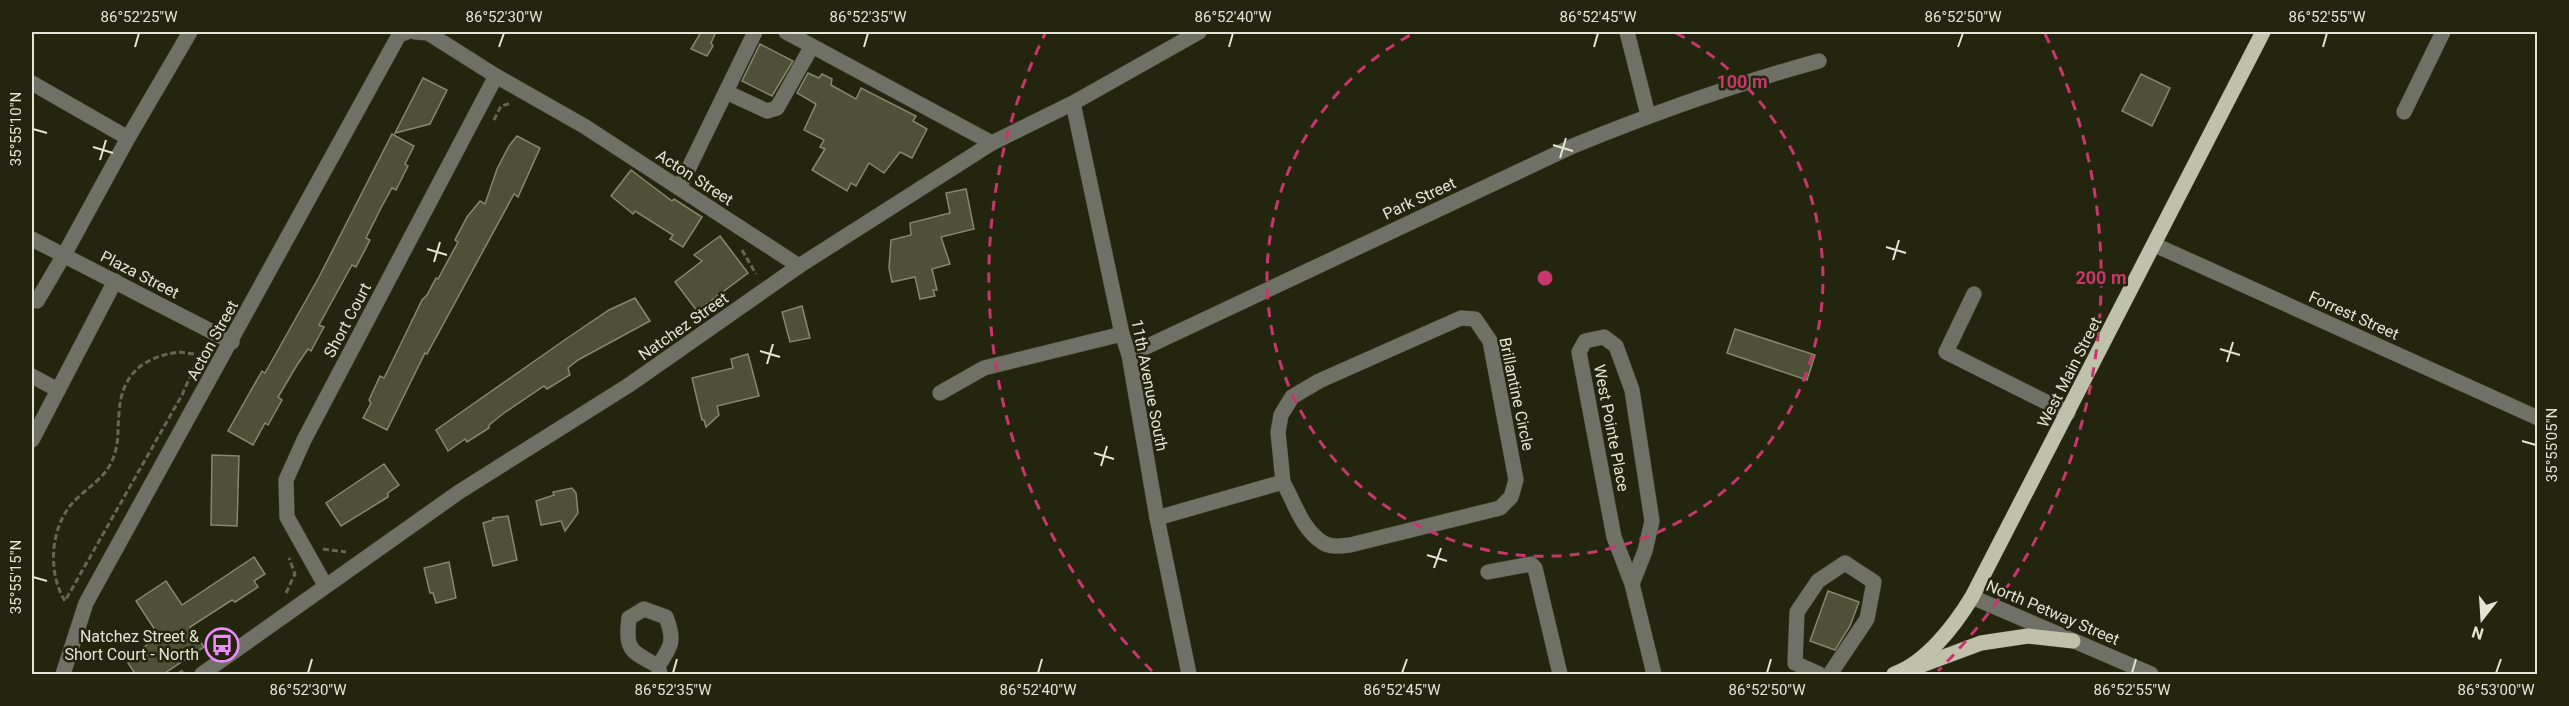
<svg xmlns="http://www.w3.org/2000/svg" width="2569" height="706" font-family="Roboto,sans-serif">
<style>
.building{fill:#4e5038;stroke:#85876e;stroke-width:1.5}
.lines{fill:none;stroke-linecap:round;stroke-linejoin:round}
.minor-casing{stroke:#3e402a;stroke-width:16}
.major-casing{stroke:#3e402a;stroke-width:16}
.path{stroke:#666753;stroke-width:3;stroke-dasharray:6 3;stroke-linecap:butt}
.minor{stroke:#707166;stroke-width:15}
.major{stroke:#bfc1aa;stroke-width:15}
.ticks{fill:none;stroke:#e3e4d6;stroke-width:2}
.ring{fill:none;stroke:#c7376d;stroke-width:3;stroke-dasharray:10 8}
.labels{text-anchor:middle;stroke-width:5;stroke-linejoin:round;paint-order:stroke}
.street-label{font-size:16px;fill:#e3e4d6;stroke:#23250e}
.poi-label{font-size:16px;fill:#e3e4d6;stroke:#23250e;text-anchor:end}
.centre{fill:#c7376d;stroke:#23250e;stroke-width:3}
.ring-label{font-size:18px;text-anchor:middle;font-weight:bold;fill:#c7376d;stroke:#23250e;stroke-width:5;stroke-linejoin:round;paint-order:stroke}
.neatline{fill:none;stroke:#e3e4d6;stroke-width:2}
.ticks-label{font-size:15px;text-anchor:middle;fill:#e3e4d6}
</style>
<rect width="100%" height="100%" fill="#23250e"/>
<g class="building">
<path d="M 701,32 L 716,32 L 711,43 L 713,46 L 707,56 L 691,49 Z"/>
<path d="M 760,44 L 793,61 L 772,96 L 742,81 Z"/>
<path d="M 808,73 L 819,78 L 822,74 L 832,79 L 831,85 L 856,99 L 861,88 L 916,116 L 913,121 L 927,129 L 912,158 L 900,152 L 884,173 L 869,163 L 856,186 L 851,183 L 847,191 L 812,170 L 825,149 L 820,147 L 824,140 L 804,130 L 816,104 L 797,93 Z"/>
<path d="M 2141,74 L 2170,88 L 2152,126 L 2122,111 Z"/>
<path d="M 423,78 L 447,90 L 430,124 L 395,133 Z"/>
<path d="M 392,134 L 414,146 L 405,164 L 408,166 L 396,190 L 392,188 L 382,206 L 366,238 L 370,240 L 356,267 L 352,265 L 319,325 L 324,327 L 311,351 L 308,349 L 297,365 L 278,397 L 282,400 L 268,425 L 265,423 L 253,445 L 228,431 L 262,371 L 265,373 L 319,277 Z"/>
<path d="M 517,136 L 540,148 L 518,197 L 514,194 L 427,354 L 425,353 L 387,430 L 363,418 L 371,403 L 369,400 L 380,376 L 384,378 L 392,362 L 422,300 L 427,295 L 436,278 L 438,279 L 458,242 L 455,240 L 467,217 L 480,201 L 485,204 L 497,169 L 509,146 Z"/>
<path d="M 631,170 L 672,201 L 674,199 L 702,217 L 683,247 L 670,239 L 673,235 L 635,211 L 633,214 L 611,196 Z"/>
<path d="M 966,189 L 974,229 L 941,237 L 950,264 L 932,269 L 937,290 L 933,290 L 935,296 L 920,299 L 915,277 L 892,282 L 889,268 L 891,240 L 911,235 L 910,223 L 950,213 L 946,193 Z"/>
<path d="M 720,236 L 748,273 L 697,311 L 675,282 L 702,261 L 694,255 Z"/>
<path d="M 635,298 L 650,321 L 578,360 L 568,368 L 570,375 L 547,389 L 544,386 L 504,413 L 489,425 L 489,428 L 467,442 L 465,439 L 448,451 L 436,430 L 566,339 L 609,310 Z"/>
<path d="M 802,306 L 810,338 L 790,342 L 782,312 Z"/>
<path d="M 1735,329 L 1815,355 L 1807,380 L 1727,353 Z"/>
<path d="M 748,354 L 759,396 L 717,406 L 719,415 L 706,427 L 704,420 L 702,420 L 692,378 L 733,368 L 731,359 Z"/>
<path d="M 212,455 L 239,456 L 237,526 L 211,525 Z"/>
<path d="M 384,464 L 399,485 L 388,493 L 388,497 L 341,526 L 326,503 Z"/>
<path d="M 572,488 L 576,493 L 578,513 L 565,531 L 561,521 L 541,525 L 536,501 L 554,495 L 553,492 Z"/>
<path d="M 508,516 L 517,560 L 493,566 L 483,523 L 493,520 L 493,518 Z"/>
<path d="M 254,557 L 265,574 L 254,581 L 258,587 L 235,602 L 232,600 L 190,627 L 204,647 L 162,675 L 136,675 L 128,663 L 146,650 L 144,647 L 159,636 L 136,601 L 166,581 L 182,605 Z"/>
<path d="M 449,562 L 456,598 L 436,603 L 433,593 L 430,593 L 424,568 Z"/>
<path d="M 1828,591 L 1859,602 L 1850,626 L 1835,650 L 1810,641 Z"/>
</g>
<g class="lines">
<g class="minor-casing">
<g id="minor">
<path d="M 415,32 L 428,33 L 496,76 L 584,126 L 799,266"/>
<path d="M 786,32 L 992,143"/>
<path d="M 1627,32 L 1648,115"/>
<path d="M 32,83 L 128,138 L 190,32"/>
<path d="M 726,92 L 767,111 L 777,108 L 812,46"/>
<path d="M 1073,103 L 1122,334 L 1129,355 L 1157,518 L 1189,674"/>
<path d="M 2404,112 L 2443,32"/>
<path d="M 679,188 L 755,32"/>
<path d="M 32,239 L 232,342"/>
<path d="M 2155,245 L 2538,418"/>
<path d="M 1974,294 L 1946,352 L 2068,413"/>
<path d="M 32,298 L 37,301 L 64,255 L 128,138"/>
<path d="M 1129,355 L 1573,146 C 1654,113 1735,84 1819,61"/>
<path d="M 32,376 L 58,390"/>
<path d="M 940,393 L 984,368 L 1122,334"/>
<path d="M 32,440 L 115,281"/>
<path d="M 1157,518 L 1283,482 L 1278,432 L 1281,415 L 1292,397 L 1319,381 L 1461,318 L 1475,319 L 1490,341 L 1516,480 L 1511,497 L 1500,508 L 1350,545 C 1341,546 1330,548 1322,542 C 1302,529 1294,502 1283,482"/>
<path d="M 1488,572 L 1531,564 L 1535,568 L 1560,674"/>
<path d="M 1632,584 L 1645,551 L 1652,521 L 1632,390 L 1616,346 L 1604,337 L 1585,341 L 1579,352 L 1614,537 L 1632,584 L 1654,674"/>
<path d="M 325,585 L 287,517 L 286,480 L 304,440 L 496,76"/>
<path d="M 1972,597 L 2151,674"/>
<path d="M 658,666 C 672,646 675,640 666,617 L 644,609 L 629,618 C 625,651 631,651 658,666 L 660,674"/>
<path d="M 63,674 L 86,603 L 399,35 L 407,32"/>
<path d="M 202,674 L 459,492 L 629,385 L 799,266 L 992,143 L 1073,103 L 1199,32"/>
<path d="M 1819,674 L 1795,663 L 1797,612 L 1818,581 L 1845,563 L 1874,582 L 1867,619 L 1830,674"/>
</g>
</g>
<g class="major-casing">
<g id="major">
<path d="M 1914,668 L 1981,643 L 2028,636 L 2073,641"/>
<path d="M 1894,674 C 1926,663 1955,625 1972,597 L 2263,32"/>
</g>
</g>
<g class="path">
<path d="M 494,120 L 501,106 L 512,103"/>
<path d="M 742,250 L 756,274"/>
<path d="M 179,352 L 194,354 L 197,361 L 182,395 L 65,601 C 48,574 50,531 70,506 C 82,491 103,480 111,463 C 120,444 117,433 119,414 C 121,375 142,357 179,352 Z"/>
<path d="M 323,549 L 346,552"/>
<path d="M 286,593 L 295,574 L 289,558"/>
<path d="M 178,674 L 185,669"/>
</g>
<use href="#minor" class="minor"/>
<use href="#major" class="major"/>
</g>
<path class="ticks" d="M 135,47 L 139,33M 499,47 L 504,33M 864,47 L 868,33M 1229,47 L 1233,33M 1594,47 L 1598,33M 1958,47 L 1963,33M 2323,47 L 2327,33M 33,129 L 47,133M 1553,145 L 1573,151M 93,147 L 113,153M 1560,158 L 1566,138M 100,160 L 106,140M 1886,247 L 1906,253M 427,249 L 447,255M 1893,260 L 1899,240M 434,262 L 440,242M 2220,349 L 2240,355M 760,351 L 780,357M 2227,362 L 2233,342M 767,364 L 773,344M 2522,441 L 2536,445M 1094,453 L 1114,459M 1101,466 L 1107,446M 1427,555 L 1447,561M 1434,568 L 1441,548M 33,577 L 47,581M 308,673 L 312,659M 673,673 L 677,659M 1038,673 L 1042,659M 1402,673 L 1407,659M 1767,673 L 1771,659M 2132,673 L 2136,659M 2496,673 L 2501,659"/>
<g class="ring">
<path d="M1676 33A278 278 0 1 1 1414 33"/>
<path d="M1152 671A556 556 0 0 1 1045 34M2045 34A556 556 0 0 1 1938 671"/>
</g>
<defs>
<g id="bus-ring" transform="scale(1.725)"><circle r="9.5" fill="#23250e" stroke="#ec8cfa" stroke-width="1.5"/><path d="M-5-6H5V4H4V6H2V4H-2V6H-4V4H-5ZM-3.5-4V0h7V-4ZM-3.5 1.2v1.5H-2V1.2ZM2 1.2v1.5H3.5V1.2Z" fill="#ec8cfa"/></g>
</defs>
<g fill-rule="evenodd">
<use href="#bus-ring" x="222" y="645"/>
</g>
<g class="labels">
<g class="street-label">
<text transform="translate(695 177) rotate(33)" y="6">Acton Street</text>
<text transform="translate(1419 198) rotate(-25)" y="6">Park Street</text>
<text transform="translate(140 274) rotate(27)" y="6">Plaza Street</text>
<text transform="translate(2354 315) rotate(24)" y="6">Forrest Street</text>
<text transform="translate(347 320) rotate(-62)" y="6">Short Court</text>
<text transform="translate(683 326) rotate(-35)" y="6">Natchez Street</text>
<text transform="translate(212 340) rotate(-61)" y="6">Acton Street</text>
<text transform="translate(2069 372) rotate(-63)" y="6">West Main Street</text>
<text transform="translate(1150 385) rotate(79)" y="6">11th Avenue South</text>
<text transform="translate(1517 394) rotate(78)" y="6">Brillantine Circle</text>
<text transform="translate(1612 428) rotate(79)" y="6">West Pointe Place</text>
<text transform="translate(2053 612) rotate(23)" y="6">North Petway Street</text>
</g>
<g class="poi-label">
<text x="199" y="642">Natchez Street &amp;<tspan x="199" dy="18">Short Court - North</tspan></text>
</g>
</g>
<circle cx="1545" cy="278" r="9" class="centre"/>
<g class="ring-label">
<text x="1742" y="88">100 m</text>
<text x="2101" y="284">200 m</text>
</g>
<rect width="2569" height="706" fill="none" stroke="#23250e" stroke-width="66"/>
<g transform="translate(2482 619) rotate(197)" stroke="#23250e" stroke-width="4.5" paint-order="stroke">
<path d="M0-4.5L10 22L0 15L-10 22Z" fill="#e3e4d6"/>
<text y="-9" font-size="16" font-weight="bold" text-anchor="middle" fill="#e3e4d6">N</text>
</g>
<rect x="33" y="33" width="2503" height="640" class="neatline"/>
<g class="ticks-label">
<text x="139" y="22">86°52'25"W</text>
<text x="504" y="22">86°52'30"W</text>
<text x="868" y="22">86°52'35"W</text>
<text x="1233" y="22">86°52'40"W</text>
<text x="1598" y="22">86°52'45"W</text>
<text x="1963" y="22">86°52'50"W</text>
<text x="2327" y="22">86°52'55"W</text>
<text transform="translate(16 129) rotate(-90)" y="5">35°55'10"N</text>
<text transform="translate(2552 445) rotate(-90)" y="5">35°55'05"N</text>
<text transform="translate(16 577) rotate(-90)" y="5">35°55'15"N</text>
<text x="308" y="695">86°52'30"W</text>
<text x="673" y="695">86°52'35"W</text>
<text x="1038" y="695">86°52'40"W</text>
<text x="1402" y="695">86°52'45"W</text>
<text x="1767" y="695">86°52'50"W</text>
<text x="2132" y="695">86°52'55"W</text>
<text x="2496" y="695">86°53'00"W</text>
</g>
</svg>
